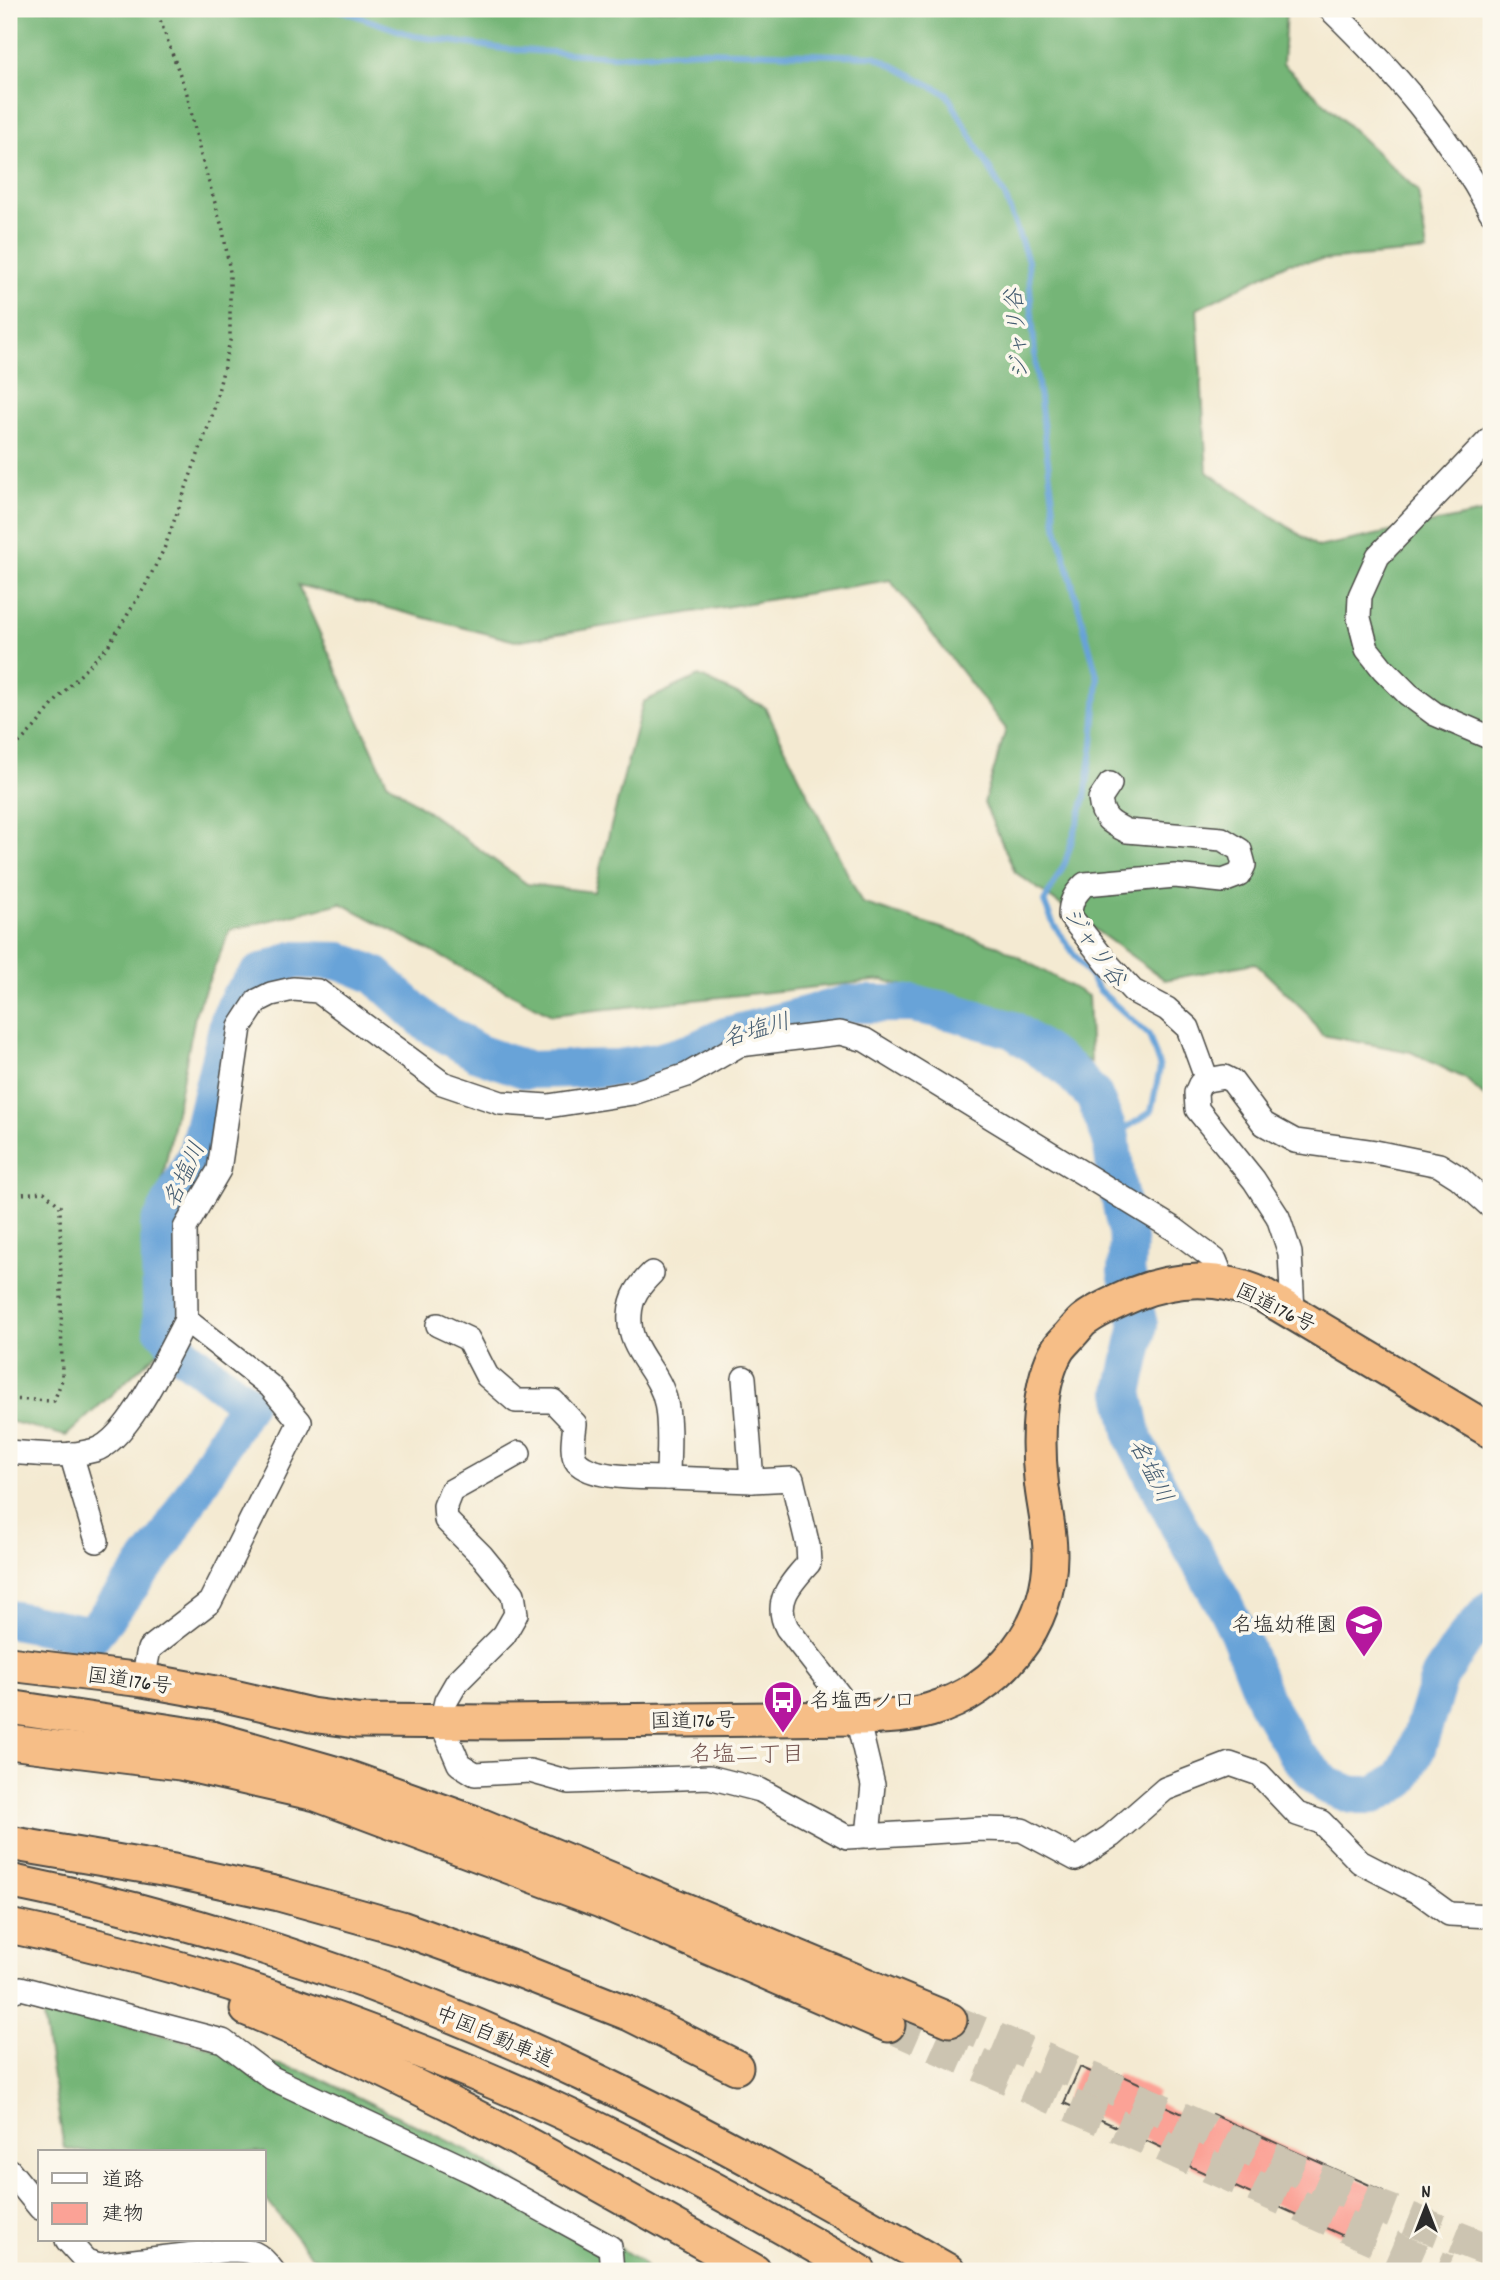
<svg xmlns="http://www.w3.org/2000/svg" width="1500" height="2280" font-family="Dekko,'Klee One',sans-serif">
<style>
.forest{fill:#75b577;stroke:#507051;stroke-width:2}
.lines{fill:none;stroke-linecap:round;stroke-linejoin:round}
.stream{stroke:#68a3d8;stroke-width:6}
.river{stroke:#68a3d8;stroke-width:38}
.building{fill:#fba296}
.highway-tunnel{stroke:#ccc4b1;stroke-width:33;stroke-dasharray:33 17;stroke-linecap:butt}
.minor-casing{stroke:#494844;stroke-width:26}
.highway-casing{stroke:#494844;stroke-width:37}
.path{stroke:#494844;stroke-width:3.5;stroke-dasharray:2 5;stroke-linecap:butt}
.minor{stroke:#fff;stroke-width:23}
.highway{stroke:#f6be87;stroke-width:33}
.labels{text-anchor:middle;stroke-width:7;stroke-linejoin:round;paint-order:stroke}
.street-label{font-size:21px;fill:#2b2b2b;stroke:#fbf7ec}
.poi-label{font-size:21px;fill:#2b2b2b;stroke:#fbf7ec;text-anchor:end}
.water-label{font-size:23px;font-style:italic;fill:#435b70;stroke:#fbf7ec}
.neighbourhood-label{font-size:23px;fill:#745550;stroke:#fbf7ec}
</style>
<rect width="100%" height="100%" fill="#fbf7ec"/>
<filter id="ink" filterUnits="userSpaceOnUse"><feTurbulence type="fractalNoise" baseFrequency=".0143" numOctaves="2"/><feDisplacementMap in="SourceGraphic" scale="14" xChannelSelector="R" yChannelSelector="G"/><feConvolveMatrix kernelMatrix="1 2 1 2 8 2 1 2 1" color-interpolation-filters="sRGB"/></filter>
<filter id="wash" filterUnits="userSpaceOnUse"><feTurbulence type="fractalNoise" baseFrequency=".00686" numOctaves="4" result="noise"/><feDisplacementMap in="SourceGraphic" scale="28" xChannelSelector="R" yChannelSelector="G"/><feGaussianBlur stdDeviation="1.57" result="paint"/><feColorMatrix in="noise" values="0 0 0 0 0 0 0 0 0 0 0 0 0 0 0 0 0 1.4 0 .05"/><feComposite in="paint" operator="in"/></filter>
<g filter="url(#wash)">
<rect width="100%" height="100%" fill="#f4ead2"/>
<g class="forest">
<path d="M 9,9 L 1286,9 L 1283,64 L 1418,191 L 1427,251 L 1288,263 L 1197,309 L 1207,472 L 1318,547 L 1491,511 L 1491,1103 L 1466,1079 L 1411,1052 L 1322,1035 L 1306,1012 L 1255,963 L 1165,980 L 1015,872 L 984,803 L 1006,729 L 890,580 L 515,641 L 298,585 L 387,782 L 527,884 L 594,892 L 643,702 L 699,676 L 765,707 L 862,903 L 999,946 L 1088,996 L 1091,1063 L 992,1011 L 883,980 L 551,1015 L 341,903 L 230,930 L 196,1011 L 152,1232 L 159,1351 L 66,1436 L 9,1421 Z"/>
<path d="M 41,2004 L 306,2072 L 465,2149 L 640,2261 L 648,2271 L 353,2271 L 312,2257 L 264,2197 L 264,2152 L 83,2152 L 64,2148 Z"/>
</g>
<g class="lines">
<path class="stream" d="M 337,9 L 414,36 L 505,49 L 612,56 L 700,51 L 875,56 L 947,94 L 1005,196 L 1028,261 L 1036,369 L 1056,524 L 1098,679 L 1093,744 L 1085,798 L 1065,863 L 1044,902 L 1054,925 L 1099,990 L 1149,1035 L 1160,1068 L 1151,1112 L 1111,1138"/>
<path class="river" d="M 9,1619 L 92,1635 L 164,1542 L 247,1403 L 186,1356 L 162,1328 L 159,1226 L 197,1153 L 229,1020 L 239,998 L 259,974 L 293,960 L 341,961 L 375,975 L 427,1023 L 478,1053 L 527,1070 L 618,1068 L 658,1062 L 692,1052 L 726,1036 L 848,1004 L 913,1004 L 953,1012 L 1013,1030 L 1067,1068 L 1094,1096 L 1111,1138 L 1117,1184 L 1128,1240 L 1126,1272 L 1139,1325 L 1124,1392 L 1134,1439 L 1181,1530 L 1223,1602 L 1238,1632 L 1265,1701 L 1297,1755 L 1326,1785 L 1352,1795 L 1374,1795 L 1401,1780 L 1417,1748 L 1440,1676 L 1465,1639 L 1491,1609"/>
</g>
<g id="blocks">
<path class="building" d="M 1080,2067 L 1113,2082 L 1117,2073 L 1158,2092 L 1154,2101 L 1207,2125 L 1212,2114 L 1383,2191 L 1359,2243 L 1189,2166 L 1191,2161 L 1064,2103 Z"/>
</g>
</g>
<g filter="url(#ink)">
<use href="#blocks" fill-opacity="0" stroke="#494844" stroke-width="2"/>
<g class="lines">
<g class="highway-tunnel">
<path d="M 950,2020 L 1101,2083 L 1380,2207 L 1491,2251"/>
<path d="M 888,2025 L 1447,2271"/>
</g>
<g class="minor-casing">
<g id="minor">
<path d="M 1330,9 C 1394,71 1448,133 1491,212"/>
<path d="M 1491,438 L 1378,556 L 1360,596 L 1359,618 L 1367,649 L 1383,669 L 1408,694 L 1435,714 L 1491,738"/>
<path d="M 1110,784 L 1100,799 C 1102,818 1110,823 1127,831 L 1222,839 L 1240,850 L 1244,865 L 1239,875 L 1223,881 L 1175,876 L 1085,884 C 1075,894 1070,901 1070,916 L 1107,963 L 1133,991 L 1167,1009 L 1188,1028 L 1207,1080"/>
<path d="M 652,1273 C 639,1286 631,1296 630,1315 C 627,1351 660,1370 666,1403 C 671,1426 668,1454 668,1478 L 752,1481"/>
<path d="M 1293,1312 L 1290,1253 L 1278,1217 L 1254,1180 L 1197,1109 L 1196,1093 L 1200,1084 L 1207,1080 L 1224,1077 L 1232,1081 L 1264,1124 L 1295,1141 L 1375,1152 L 1439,1165 L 1458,1177 L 1491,1207"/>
<path d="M 438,1325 L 468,1339 L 487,1376 L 516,1401 L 553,1401 L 575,1424 C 574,1435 570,1453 577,1462 C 594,1480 645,1477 668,1478"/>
<path d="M 744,1378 L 752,1481 L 792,1479 L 808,1546 L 809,1563 C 791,1583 773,1601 787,1628 L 857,1718 L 873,1785 L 868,1836"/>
<path d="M 9,1452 C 38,1454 66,1458 95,1450 C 129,1440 169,1351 186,1320"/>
<path d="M 519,1453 L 451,1491 L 445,1506 L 446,1520 L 482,1556 L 513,1594 L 516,1614 L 504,1635 L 457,1682 L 446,1701 L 441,1722 L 459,1764 L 475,1774 L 530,1771 L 569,1782 L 709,1777 L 760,1790 L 847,1837 L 980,1829 L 1022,1830 L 1076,1859 L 1111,1836 L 1165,1789 L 1230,1764 L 1259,1774 L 1297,1814 L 1321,1822 L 1360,1862 L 1420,1893 L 1449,1914 L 1491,1916"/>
<path d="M 71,1454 L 97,1541"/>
<path d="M 143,1680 L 149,1649 L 210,1602 L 300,1422 L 270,1386 L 186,1320 L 185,1228 L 219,1170 L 240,1027 L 257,1001 L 271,994 L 293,989 L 318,991 L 442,1083 L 501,1103 L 548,1106 L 633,1093 L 687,1075 L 739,1045 L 840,1033 L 865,1040 L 1174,1229 L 1215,1260 L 1224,1282"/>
<path d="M 9,1992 L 21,1988 L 223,2041 L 272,2078 L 473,2172 L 610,2247 L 612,2271"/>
<path d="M 9,2170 L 40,2208"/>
<path d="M 67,2240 L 86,2261 L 100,2265 L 228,2250 C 252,2250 259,2252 273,2271"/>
</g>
</g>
<g class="highway-casing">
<g id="highway">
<path d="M 9,1664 L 143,1680 L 221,1694 L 311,1715 L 356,1721 L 500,1722 L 857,1718 C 881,1717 906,1717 930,1710 C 999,1690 1051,1626 1050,1553 C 1050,1528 1043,1503 1041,1479 C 1037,1442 1038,1382 1058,1349 C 1062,1343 1068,1338 1072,1333 C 1077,1328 1081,1321 1087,1318 C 1101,1308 1119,1301 1134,1294 C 1176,1277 1221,1276 1263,1295 L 1491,1431"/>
<path d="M 9,1707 L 212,1738 L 338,1774 L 473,1822 L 950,2020"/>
<path d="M 9,1742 L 180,1763 L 316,1794 L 601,1901 L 888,2025"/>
<path d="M 9,1843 L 174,1871 L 279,1894 L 401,1928 L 521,1971 L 630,2014 L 736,2067"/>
<path d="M 9,1881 C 207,1921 403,1987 585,2075 C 709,2134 829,2203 948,2271"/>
<path d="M 9,1926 C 198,1965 380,2029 555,2109 C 659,2157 760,2214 859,2271"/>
<path d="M 247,2009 C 423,2081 589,2178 754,2271"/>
</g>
</g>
<g class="path">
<path d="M 9,753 L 34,728 L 60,696 L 108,646 L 144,588 L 164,549 L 213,413 L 230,341 L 230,272 L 223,230 L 201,156 L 187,94 L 156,9"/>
<path d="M 9,1195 L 44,1192 L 60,1206 L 62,1380 L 54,1401 L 9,1399"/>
</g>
<use href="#minor" class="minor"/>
<use href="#highway" class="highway"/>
</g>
</g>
<defs>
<g id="school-pin" transform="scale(2.0125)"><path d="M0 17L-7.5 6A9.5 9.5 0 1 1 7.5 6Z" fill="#b5179e" stroke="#fbf7ec"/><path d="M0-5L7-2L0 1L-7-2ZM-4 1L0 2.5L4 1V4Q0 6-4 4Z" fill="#fff"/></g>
<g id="bus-pin" transform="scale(2.0125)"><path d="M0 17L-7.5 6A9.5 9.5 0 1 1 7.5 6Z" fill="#b5179e" stroke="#fbf7ec"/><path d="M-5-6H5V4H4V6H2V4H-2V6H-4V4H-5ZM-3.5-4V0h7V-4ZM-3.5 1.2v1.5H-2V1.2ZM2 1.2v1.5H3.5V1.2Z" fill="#fff"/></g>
</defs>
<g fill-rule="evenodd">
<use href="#school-pin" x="1364" y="1624"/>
<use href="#bus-pin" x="783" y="1700"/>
</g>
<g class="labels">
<g class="street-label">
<text transform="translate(1276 1307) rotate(26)" y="7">国道176号</text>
<text transform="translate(130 1680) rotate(8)" y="7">国道176号</text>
<text transform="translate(693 1720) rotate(-1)" y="7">国道176号</text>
<text transform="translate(495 2036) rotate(23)" y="7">中国自動車道</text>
</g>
<g class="poi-label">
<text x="1337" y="1631">名塩幼稚園</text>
<text x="810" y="1707" text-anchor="start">名塩西ノ口</text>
</g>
<g class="water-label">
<text transform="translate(1016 334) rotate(-95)" y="8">ジャリ谷</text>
<text transform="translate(1095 946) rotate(55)" y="8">ジャリ谷</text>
<text transform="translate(756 1029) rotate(-16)" y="8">名塩川</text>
<text transform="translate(183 1174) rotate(-65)" y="8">名塩川</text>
<text transform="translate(1152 1470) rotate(63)" y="8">名塩川</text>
</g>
<g class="neighbourhood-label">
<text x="747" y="1761">名塩二丁目</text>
</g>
</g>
<rect width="1500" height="2280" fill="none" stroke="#fbf7ec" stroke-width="35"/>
<rect x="38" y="2150" width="228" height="91" fill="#fbf7ec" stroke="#a8a59f" stroke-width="2"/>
<rect x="52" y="2173" width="35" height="10" fill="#ffffff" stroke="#a8a59f" stroke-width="2"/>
<text x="102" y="2186" font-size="21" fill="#2b2b2b">道路</text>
<rect x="52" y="2203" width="35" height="21" fill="#fba296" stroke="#a8a59f" stroke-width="2"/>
<text x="102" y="2220" font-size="21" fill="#2b2b2b">建物</text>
<g transform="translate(1426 2207)" stroke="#fbf7ec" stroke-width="5" paint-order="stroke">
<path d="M0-5L12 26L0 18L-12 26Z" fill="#2b2b2b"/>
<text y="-10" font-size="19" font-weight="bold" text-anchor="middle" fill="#2b2b2b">N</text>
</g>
</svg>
